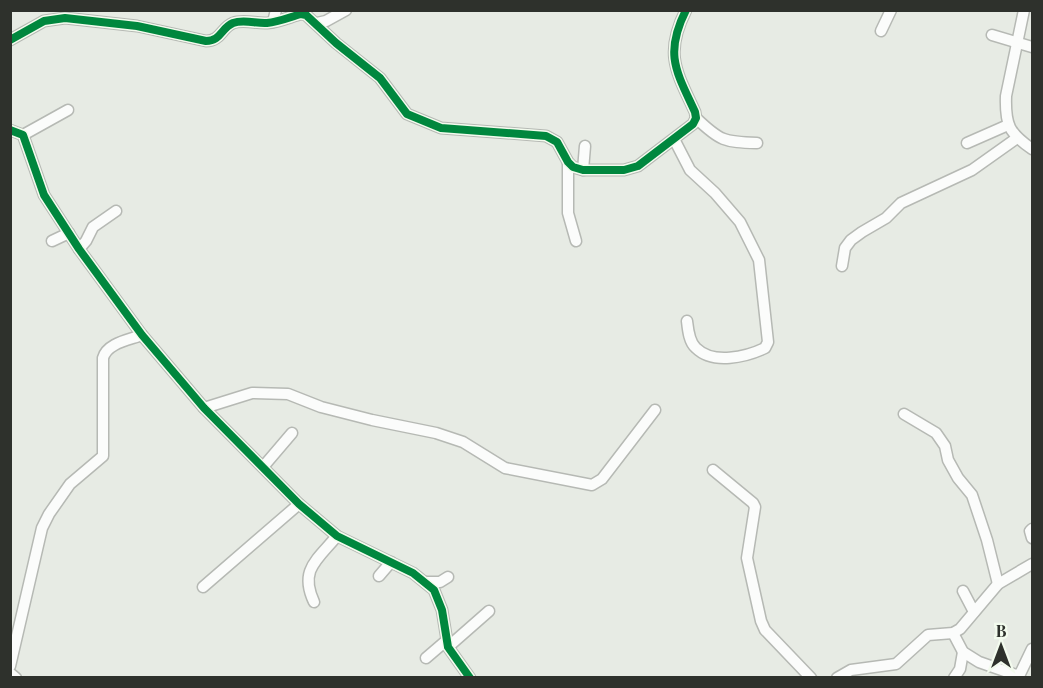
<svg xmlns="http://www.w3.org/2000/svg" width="1043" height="688" font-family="'Playfair Display',serif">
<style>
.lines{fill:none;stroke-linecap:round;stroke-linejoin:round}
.minor-casing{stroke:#b6b9b4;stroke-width:13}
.minor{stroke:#fbfcfb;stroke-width:10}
.cycleway-casing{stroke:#f3fbee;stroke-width:11}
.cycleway{stroke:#00873e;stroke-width:8}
</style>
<rect width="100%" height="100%" fill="#e7ebe4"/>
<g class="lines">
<g class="minor-casing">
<g id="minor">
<path d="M 1024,10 L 1006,96 C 1005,125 1009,133 1032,149"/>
<path d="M 273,22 L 276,10"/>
<path d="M 317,23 L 326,21 L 346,10"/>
<path d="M 881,31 L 891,10"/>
<path d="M 992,35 L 1032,47"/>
<path d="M 10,40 L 44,21 L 65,18 L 137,26 L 206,41 C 221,41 221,28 233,23 C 244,19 257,24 267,23 C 279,22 290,17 301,14 L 306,15 L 336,43 L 380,78 L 407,114 L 441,128 L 546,136 L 557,142 L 568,162 L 573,167 L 583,170 L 624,170 L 638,166 L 693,124 L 696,118 L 695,112 C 676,71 664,54 686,10"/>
<path d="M 696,118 C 720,141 724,142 757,143"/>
<path d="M 10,130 L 23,135 L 44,195 L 79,249 L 142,335 L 204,408 L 299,504 L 337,536 L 413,573 L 434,590 L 442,610 L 448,647 L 470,678"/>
<path d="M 23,135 L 68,110"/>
<path d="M 674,139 L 690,170 L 715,193 L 740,222 L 759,260 L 768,342 L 765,348 C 746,357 713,365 696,348 C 689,342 688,330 687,321"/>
<path d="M 967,143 L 1008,125"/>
<path d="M 568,162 L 568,213 L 576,241"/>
<path d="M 583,170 L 585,146"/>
<path d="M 52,241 L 69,233"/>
<path d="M 79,249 L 86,241 L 93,227 L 116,211"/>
<path d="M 842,266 L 845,248 L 851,240 L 862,232 L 886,218 L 901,203 L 972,170 L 1017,138"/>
<path d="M 204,408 L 252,393 L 288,394 L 321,407 L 372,420 L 436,433 L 463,442 L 505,468 L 592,485 L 602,479 L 655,410"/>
<path d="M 904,414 L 936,433 L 945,446 L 948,460 L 958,478 L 972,495 L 987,540 L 998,584"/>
<path d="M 263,467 L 292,433"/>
<path d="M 713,470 L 753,503 L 755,507 L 747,558 L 761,621 L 765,630 L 811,678"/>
<path d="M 1032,529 L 1030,531 L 1032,538"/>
<path d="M 379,576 L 391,562"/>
<path d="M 426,582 L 440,582 L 448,577"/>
<path d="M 203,587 L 299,504"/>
<path d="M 963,591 L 974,612"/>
<path d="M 314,602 C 299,570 317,560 337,536"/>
<path d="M 953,633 L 963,652 L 979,662 L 1016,675 L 1020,674 L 1032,649"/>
<path d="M 448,647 L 489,611"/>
<path d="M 426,658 L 447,640"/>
<path d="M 10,666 L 42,528 L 49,514 L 70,484 L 103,456 L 103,358 C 107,343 129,340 142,335"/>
<path d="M 10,673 L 16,678"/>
<path d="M 837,678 L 851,670 L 896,664 L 928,635 L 953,633 L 960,629 L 998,584 L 1032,564"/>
<path d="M 954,678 L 960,669 L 963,652"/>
</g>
</g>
<use href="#minor" class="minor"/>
<g class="cycleway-casing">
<g id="cycleway">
<path d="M 10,40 L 44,21 L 65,18 L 137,26 L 206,41 C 221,41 221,28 233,23 C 244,19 257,24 267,23 C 279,22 290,17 301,14 L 306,15 L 336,43 L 380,78 L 407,114 L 441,128 L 546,136 L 557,142 L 568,162 L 573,167 L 583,170 L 624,170 L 638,166 L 693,124 L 696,118 L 695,112 C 676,71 664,54 686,10"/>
<path d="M 10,130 L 23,135 L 44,195 L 79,249 L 142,335 L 204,408 L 299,504 L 337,536 L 413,573 L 434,590 L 442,610 L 448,647 L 470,678"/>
</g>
</g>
<use href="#cycleway" class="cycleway"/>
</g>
<rect width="1043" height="688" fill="none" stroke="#2e312c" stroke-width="24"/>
<g transform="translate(1001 646)" stroke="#f3fbee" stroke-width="4.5" paint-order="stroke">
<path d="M0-4.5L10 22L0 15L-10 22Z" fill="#2e312c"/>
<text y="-9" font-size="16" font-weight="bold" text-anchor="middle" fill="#2e312c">B</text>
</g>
</svg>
